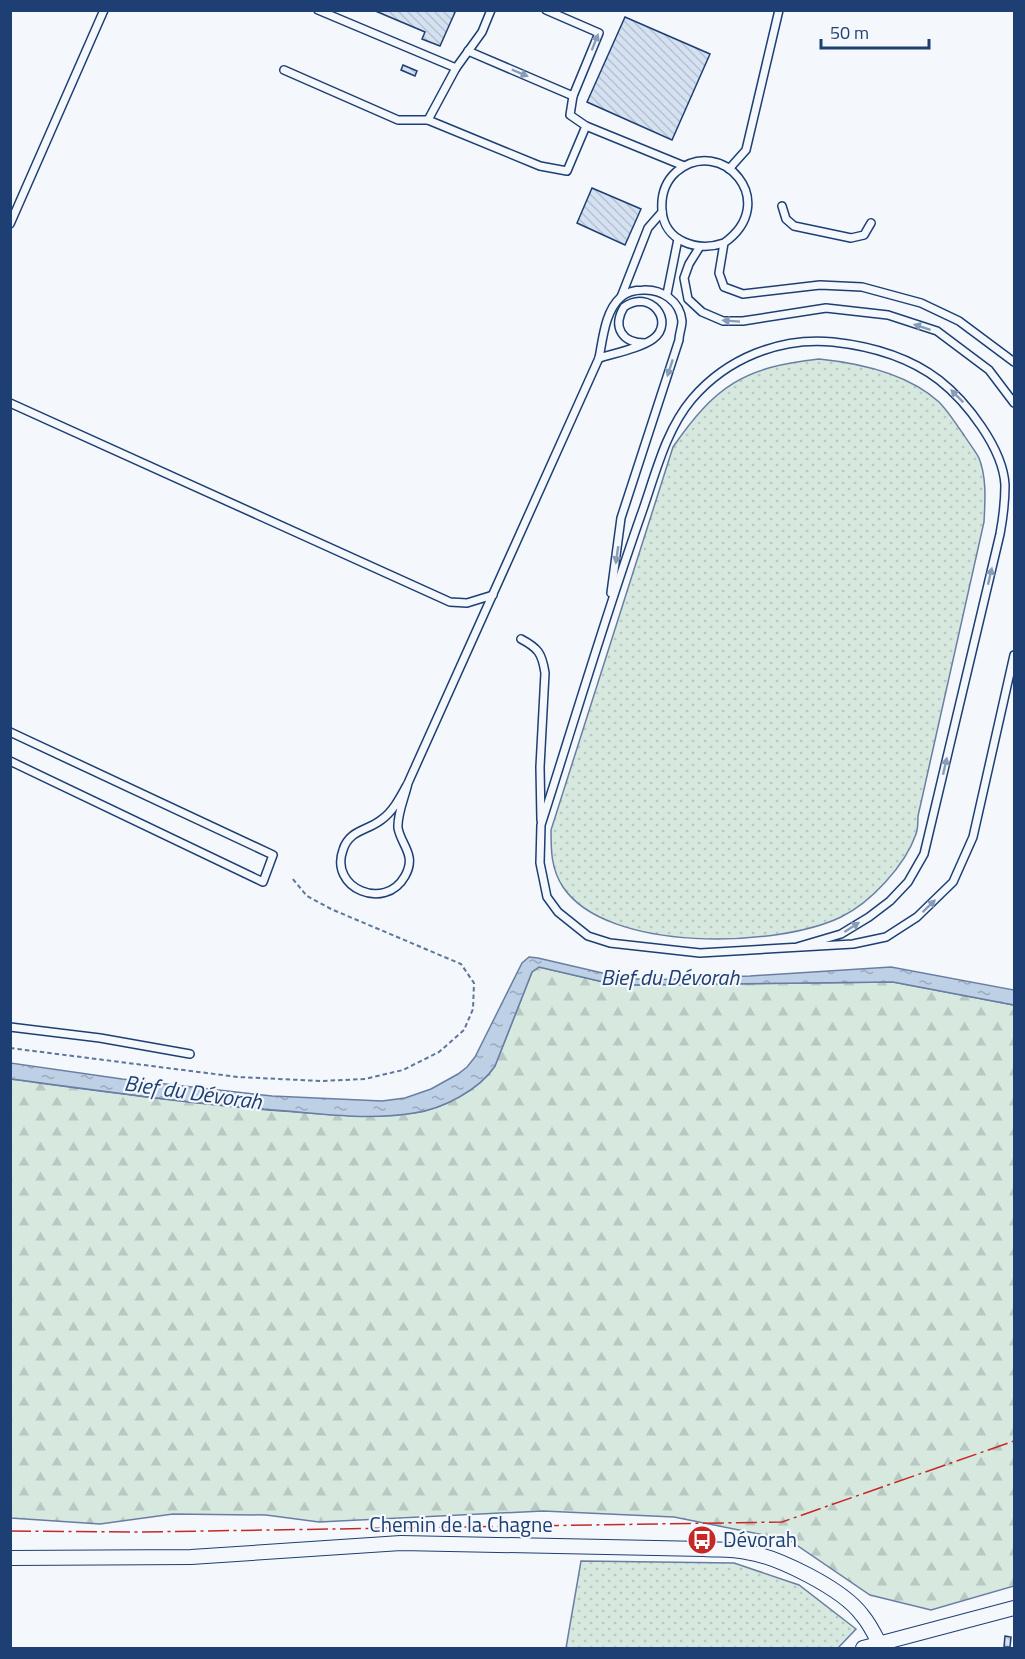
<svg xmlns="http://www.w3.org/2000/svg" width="1025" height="1659" font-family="'Titillium Web',sans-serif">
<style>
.grass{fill:url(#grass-dots);stroke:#687fa3;stroke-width:1.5}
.forest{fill:url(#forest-firs);stroke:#687fa3;stroke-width:1.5}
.water{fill:url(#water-ripples);stroke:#687fa3;stroke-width:1.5}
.building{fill:url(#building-back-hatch);stroke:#1d3f73;stroke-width:1.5}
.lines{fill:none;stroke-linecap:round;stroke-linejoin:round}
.lane-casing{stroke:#1d3f73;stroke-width:10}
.street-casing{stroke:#1d3f73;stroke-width:16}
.path{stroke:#5e769c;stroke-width:2;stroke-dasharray:4.5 3;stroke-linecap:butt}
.lane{stroke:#f4f7fb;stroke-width:7}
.street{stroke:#f4f7fb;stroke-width:14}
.power{stroke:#c62828;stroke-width:1.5;stroke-dasharray:21 4.5 3 4.5;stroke-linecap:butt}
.oneway{fill:#889bb7}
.labels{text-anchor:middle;stroke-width:4.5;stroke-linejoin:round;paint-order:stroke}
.street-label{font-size:21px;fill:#1d3f73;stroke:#f4f7fb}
.poi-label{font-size:21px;fill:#1d3f73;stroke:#f4f7fb;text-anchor:start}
.water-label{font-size:22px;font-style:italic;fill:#1d3f73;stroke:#f4f7fb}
</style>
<defs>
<pattern id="grass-dots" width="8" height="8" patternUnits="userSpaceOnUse" patternTransform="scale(1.5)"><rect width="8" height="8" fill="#d7e8df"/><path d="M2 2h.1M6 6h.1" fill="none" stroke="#b8c8c3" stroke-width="1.8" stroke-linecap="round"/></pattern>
<pattern id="forest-firs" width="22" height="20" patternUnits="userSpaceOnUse" patternTransform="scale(1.5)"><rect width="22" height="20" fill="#d7e8df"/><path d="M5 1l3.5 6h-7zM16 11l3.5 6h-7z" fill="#b8c8c3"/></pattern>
<pattern id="water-ripples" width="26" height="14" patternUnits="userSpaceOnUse" patternTransform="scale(1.5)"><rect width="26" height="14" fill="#bed0e5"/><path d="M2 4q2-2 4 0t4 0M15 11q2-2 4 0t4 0" fill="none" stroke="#9aaabe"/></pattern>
<pattern id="building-back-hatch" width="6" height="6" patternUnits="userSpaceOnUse" patternTransform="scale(1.5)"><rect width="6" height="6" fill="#d5e0f0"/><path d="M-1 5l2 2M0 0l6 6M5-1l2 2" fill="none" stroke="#b6c1d1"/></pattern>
</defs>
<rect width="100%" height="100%" fill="#f4f7fb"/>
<g class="grass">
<path d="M 819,359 C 859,363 908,374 939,402 C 948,411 956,424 964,435 C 968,442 975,450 979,458 C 987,478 985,502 984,522 L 918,816 C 918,822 918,829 916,834 C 905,866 870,903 841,917 C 777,948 607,953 563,887 C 551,869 551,850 551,830 L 673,447 C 715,386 744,367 819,359 Z"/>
<path d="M 581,1561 L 734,1563 L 799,1585 L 856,1629 L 838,1648 L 566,1648 Z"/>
</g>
<path class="forest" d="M 539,967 L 612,984 L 628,985 L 893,982 L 1014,1005 L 1014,1586 L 931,1610 L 870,1595 L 789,1540 L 674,1517 L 543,1511 L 319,1522 L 266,1515 L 173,1514 L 100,1524 L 11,1518 L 10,1079 C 101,1091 191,1104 282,1111 C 326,1114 371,1119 414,1113 C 442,1109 480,1089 495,1066 L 532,972 Z"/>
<path class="water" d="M 529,957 L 538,958 L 624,978 L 649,980 L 750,976 L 891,967 L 1014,990 L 1014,1005 L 893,982 L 628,985 L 612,984 L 539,967 L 532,972 L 495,1066 C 479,1090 443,1109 414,1113 C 373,1120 328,1115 287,1111 C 194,1104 102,1091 11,1079 L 11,1063 L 122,1079 L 272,1096 L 382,1101 L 405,1098 L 431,1089 L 458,1074 L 467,1067 L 475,1057 L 522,963 Z"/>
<g class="building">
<path d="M 373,10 L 456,10 L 440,46 L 422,39 L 425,32 Z"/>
<path d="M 625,17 L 710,54 L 672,140 L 587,102 Z"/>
<path d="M 403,65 L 417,71 L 415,76 L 401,70 Z"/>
<path d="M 592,188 L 641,209 L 625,245 L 577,223 Z"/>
<path d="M 1005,1636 L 1011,1637 L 1010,1647 L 1004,1647 Z"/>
</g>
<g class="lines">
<g class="lane-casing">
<g id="lane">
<path d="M 318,10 L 456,68"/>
<path d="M 546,10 L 599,33 L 573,96 L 570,115 L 586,126 L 684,166"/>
<path d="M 468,51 L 573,96"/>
<path d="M 284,70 L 398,120 L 428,120 L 540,166 L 567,171 L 586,126"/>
<path d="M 428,120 L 456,68 L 482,32 L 491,10"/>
<path d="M 729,169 L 746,150 L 779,10"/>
<path d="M 782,206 L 786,219 L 794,226 L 851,238 L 864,235 L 871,223"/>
<path d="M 10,224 L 104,10"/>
<path d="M 724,243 C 698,252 664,242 662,210 C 661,196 665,182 676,172 C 721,134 782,202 724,243 L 719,273 L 724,287 L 743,294 L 820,285 L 862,287 L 921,303 L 959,321 L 1014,362"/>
<path d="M 699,248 L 689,264 L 684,278 L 688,299 L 702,312 L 723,321 L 743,321 L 826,308 L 888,315 L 937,331 L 989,370 L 1014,403"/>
<path d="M 667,294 L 678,239"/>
<path d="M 621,297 L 648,228 L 662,212"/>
<path d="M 599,358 C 615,353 641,348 653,339 C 676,322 650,288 624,307 C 612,327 622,343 645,343"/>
<path d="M 10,403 L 450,602 L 467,603 L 493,595"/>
<path d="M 521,639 C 538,648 542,653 545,673 L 540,767 L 541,820"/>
<path d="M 10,732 L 273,855 L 263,882 L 10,761"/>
<path d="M 408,783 C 405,797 397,814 398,828 C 401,845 417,855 405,876 C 385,912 329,888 343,850 C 349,830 367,831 381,820 C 393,812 401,796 408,783 L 599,358 C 603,338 605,311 621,297 C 627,292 636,290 643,290 C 662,289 680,301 682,321 C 682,327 679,334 679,340 L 621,518 L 611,593"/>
<path d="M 797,947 L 841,934 L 869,917 L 890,901 L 908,882 L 924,854 L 1000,534 C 1003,518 1005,502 1005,485 C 1003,448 966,401 939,380 C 909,357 870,346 833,342 C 780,337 727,358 692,399 C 665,431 655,476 641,515 C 605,617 574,722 541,825 L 540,863 L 547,897 L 558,912 L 588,936 L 610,943 L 700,953 L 853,944 L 886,937 L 917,917 L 953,882 L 973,837 L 1014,655"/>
<path d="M 10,1027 L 100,1038 L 190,1054"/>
</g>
</g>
<g class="street-casing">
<g id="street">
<path d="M 10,1558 L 191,1557 L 401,1543 L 704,1549 C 718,1550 732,1549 746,1552 C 777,1556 843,1589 862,1615 C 869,1623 874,1633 879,1643"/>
<path d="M 863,1648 L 1014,1608"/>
</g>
</g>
<path class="path" d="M 10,1048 L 238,1077 L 321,1081 L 365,1079 L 403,1070 L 439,1052 L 464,1030 L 473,1009 L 474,983 L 461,964 L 331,909 L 307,896 L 292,878"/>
<use href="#lane" class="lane"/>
<use href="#street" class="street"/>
<path class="power" d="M 10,1531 L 140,1532 L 782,1522 L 1014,1441"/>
</g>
<defs><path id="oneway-solid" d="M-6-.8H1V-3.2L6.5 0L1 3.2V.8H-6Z" transform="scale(1.5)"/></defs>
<g class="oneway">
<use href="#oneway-solid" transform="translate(595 42) rotate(-69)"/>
<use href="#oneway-solid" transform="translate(520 73) rotate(23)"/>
<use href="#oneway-solid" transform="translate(731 321) rotate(-176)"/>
<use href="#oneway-solid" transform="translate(922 327) rotate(-162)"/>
<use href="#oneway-solid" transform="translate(670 368) rotate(108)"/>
<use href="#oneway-solid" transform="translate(957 396) rotate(-135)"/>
<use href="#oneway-solid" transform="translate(617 555) rotate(98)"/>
<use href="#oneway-solid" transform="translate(990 576) rotate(-77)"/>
<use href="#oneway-solid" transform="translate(945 766) rotate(-77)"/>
<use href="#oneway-solid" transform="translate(929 906) rotate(-44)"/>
<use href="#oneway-solid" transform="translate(852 927) rotate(-33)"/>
</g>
<defs>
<g id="bus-disc" transform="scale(1.5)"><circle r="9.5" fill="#c62828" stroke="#f4f7fb"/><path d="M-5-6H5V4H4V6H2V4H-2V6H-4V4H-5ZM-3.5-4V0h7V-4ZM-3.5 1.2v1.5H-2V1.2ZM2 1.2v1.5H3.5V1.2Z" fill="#fff"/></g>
</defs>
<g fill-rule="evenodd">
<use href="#bus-disc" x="702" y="1540"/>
</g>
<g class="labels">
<g class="street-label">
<text x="461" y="1532">Chemin de la Chagne</text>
</g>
<g class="poi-label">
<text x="723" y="1547">Dévorah</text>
</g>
<g class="water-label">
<text x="670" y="985">Bief du Dévorah</text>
<text transform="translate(193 1092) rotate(8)" y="8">Bief du Dévorah</text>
</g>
</g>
<rect width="1025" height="1659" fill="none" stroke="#1d3f73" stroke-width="24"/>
<path d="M821 39v9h108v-9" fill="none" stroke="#1d3f73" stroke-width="3"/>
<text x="830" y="39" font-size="18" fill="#1d3f73" stroke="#f4f7fb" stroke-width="4.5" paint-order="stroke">50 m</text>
</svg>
